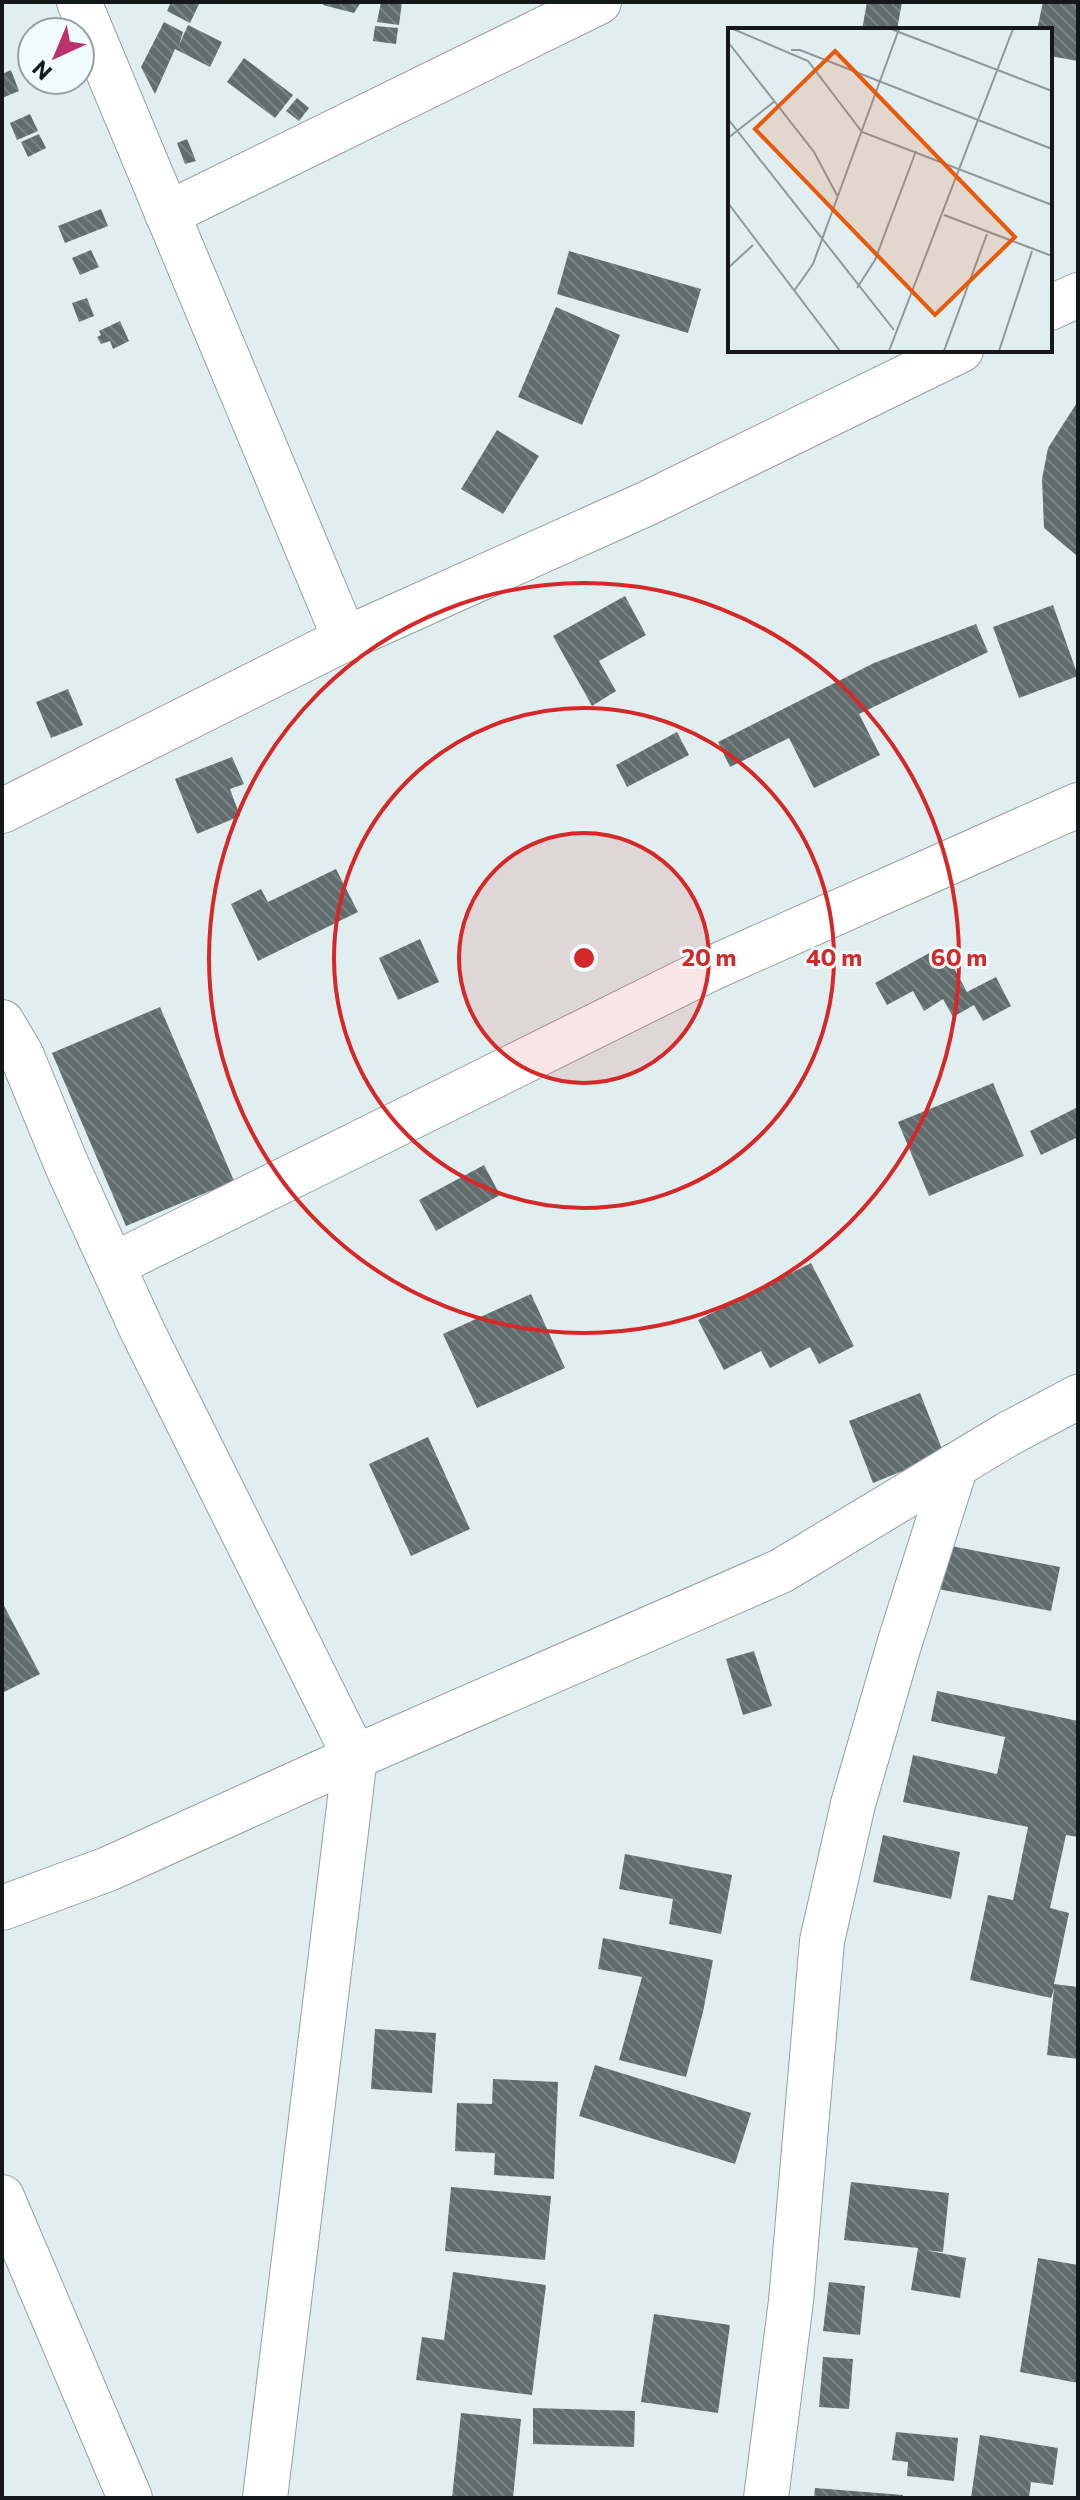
<svg xmlns="http://www.w3.org/2000/svg" width="1080" height="2500" font-family="Commissioner,sans-serif">
<style>
.building{fill:url(#building-back-hatch)}
.lines{fill:none;stroke-linecap:round;stroke-linejoin:round}
.street-casing{stroke:#94a0a1;stroke-width:46}
.street{stroke:#fff;stroke-width:44}
.ring{fill:none;stroke:#d62828;stroke-width:4}
.inset-road{fill:none;stroke:#8f9899;stroke-width:2}
.view{fill:#e8590c;fill-opacity:0.15;stroke:#e8590c;stroke-width:4}
.inset-edge{fill:none;stroke:#141819;stroke-width:4}
.centre{fill:#d62828;stroke:#effbfc;stroke-width:4}
.ring-label{font-size:24px;text-anchor:middle;font-weight:bold;fill:#d62828;stroke:#effbfc;stroke-width:6;stroke-linejoin:round;paint-order:stroke}
</style>
<defs>
<pattern id="building-back-hatch" width="6" height="6" patternUnits="userSpaceOnUse" patternTransform="scale(2)"><rect width="6" height="6" fill="#616c6d"/><path d="M-1 5l2 2M0 0l6 6M5-1l2 2" fill="none" stroke="#7b8384"/></pattern>
</defs>
<rect width="100%" height="100%" fill="#e1eeef"/>
<g class="building">
<path d="M 171,2 L 200,2 L 190,23 L 167,11 Z"/>
<path d="M 325,2 L 361,2 L 354,13 L 323,5 Z"/>
<path d="M 381,2 L 402,2 L 399,25 L 377,22 Z"/>
<path d="M 867,2 L 902,2 L 897,30 L 862,30 Z"/>
<path d="M 1043,2 L 1078,2 L 1078,61 L 1050,56 L 1050,30 L 1037,30 Z"/>
<path d="M 164,22 L 183,32 L 179,45 L 188,25 L 222,42 L 210,67 L 175,49 L 155,94 L 141,67 Z"/>
<path d="M 375,26 L 398,28 L 396,44 L 373,41 Z"/>
<path d="M 244,58 L 293,95 L 275,118 L 227,82 Z"/>
<path d="M 11,70 L 19,91 L 2,98 L 2,74 Z"/>
<path d="M 297,98 L 309,108 L 299,121 L 286,111 Z"/>
<path d="M 30,114 L 38,131 L 17,140 L 10,123 Z"/>
<path d="M 39,134 L 46,148 L 28,157 L 21,142 Z"/>
<path d="M 187,139 L 196,161 L 185,164 L 177,143 Z"/>
<path d="M 101,209 L 108,226 L 65,243 L 58,226 Z"/>
<path d="M 91,250 L 99,267 L 80,275 L 72,258 Z"/>
<path d="M 569,251 L 701,289 L 688,333 L 557,294 Z"/>
<path d="M 87,298 L 94,316 L 79,322 L 72,303 Z"/>
<path d="M 556,307 L 620,335 L 582,425 L 518,397 Z"/>
<path d="M 120,321 L 129,341 L 113,349 L 110,341 L 101,344 L 97,337 L 101,335 L 99,331 Z"/>
<path d="M 1078,401 L 1078,554 L 1076,555 L 1044,528 L 1042,479 L 1048,448 Z"/>
<path d="M 497,430 L 539,456 L 503,514 L 461,489 Z"/>
<path d="M 625,596 L 646,635 L 599,661 L 616,691 L 592,706 L 553,636 Z"/>
<path d="M 1053,605 L 1078,676 L 1019,698 L 993,627 Z"/>
<path d="M 976,624 L 988,652 L 859,714 L 880,755 L 814,788 L 789,738 L 730,767 L 718,742 L 874,663 Z"/>
<path d="M 68,689 L 83,725 L 51,738 L 36,702 Z"/>
<path d="M 677,732 L 689,755 L 627,787 L 616,765 Z"/>
<path d="M 232,757 L 244,784 L 230,789 L 240,816 L 197,834 L 175,779 Z"/>
<path d="M 336,869 L 358,912 L 258,961 L 231,904 L 261,889 L 268,902 Z"/>
<path d="M 420,939 L 439,982 L 398,1000 L 379,958 Z"/>
<path d="M 942,946 L 967,992 L 996,977 L 1011,1006 L 983,1021 L 974,1005 L 953,1017 L 943,999 L 924,1011 L 913,991 L 887,1005 L 875,983 Z"/>
<path d="M 160,1007 L 234,1181 L 126,1226 L 52,1053 Z"/>
<path d="M 993,1083 L 1024,1156 L 929,1196 L 898,1122 Z"/>
<path d="M 1078,1107 L 1078,1137 L 1041,1155 L 1030,1131 Z"/>
<path d="M 484,1165 L 500,1195 L 436,1231 L 419,1200 Z"/>
<path d="M 811,1263 L 854,1346 L 819,1364 L 810,1347 L 770,1368 L 761,1351 L 724,1370 L 698,1320 Z"/>
<path d="M 531,1294 L 565,1368 L 477,1408 L 443,1334 Z"/>
<path d="M 920,1393 L 944,1454 L 873,1483 L 849,1421 Z"/>
<path d="M 428,1437 L 470,1529 L 411,1556 L 369,1464 Z"/>
<path d="M 946,1545 L 1060,1567 L 1051,1611 L 938,1589 Z"/>
<path d="M 2,1602 L 40,1674 L 4,1692 L 2,1689 Z"/>
<path d="M 754,1651 L 772,1706 L 743,1715 L 726,1659 Z"/>
<path d="M 937,1691 L 1078,1721 L 1078,1837 L 1066,1835 L 1050,1908 L 1069,1913 L 1054,1984 L 1078,1987 L 1078,2059 L 1047,2055 L 1054,1989 L 1051,1998 L 970,1980 L 988,1895 L 1013,1900 L 1028,1827 L 903,1802 L 913,1755 L 997,1774 L 1005,1737 L 931,1721 Z"/>
<path d="M 883,1835 L 960,1852 L 951,1899 L 873,1882 Z"/>
<path d="M 625,1854 L 732,1875 L 721,1934 L 669,1924 L 673,1899 L 619,1889 Z"/>
<path d="M 603,1938 L 713,1960 L 703,2012 L 686,2077 L 619,2060 L 642,1977 L 598,1969 Z"/>
<path d="M 375,2029 L 436,2033 L 432,2093 L 371,2089 Z"/>
<path d="M 595,2065 L 751,2113 L 735,2164 L 579,2116 Z"/>
<path d="M 493,2079 L 558,2082 L 554,2179 L 494,2175 L 495,2153 L 455,2151 L 457,2103 L 492,2104 Z"/>
<path d="M 851,2182 L 949,2193 L 943,2252 L 925,2250 L 966,2258 L 960,2298 L 911,2290 L 918,2248 L 844,2240 Z"/>
<path d="M 451,2187 L 551,2196 L 545,2260 L 445,2251 Z"/>
<path d="M 1038,2258 L 1078,2265 L 1078,2383 L 1020,2372 Z"/>
<path d="M 453,2272 L 546,2285 L 532,2395 L 416,2380 L 422,2337 L 444,2340 Z"/>
<path d="M 829,2282 L 865,2286 L 860,2335 L 823,2331 Z"/>
<path d="M 654,2314 L 730,2325 L 718,2413 L 641,2402 Z"/>
<path d="M 823,2357 L 853,2359 L 849,2409 L 819,2407 Z"/>
<path d="M 533,2408 L 635,2411 L 634,2447 L 533,2444 Z"/>
<path d="M 461,2413 L 521,2419 L 513,2498 L 452,2498 Z"/>
<path d="M 896,2432 L 958,2438 L 954,2481 L 907,2476 L 908,2462 L 892,2460 Z"/>
<path d="M 980,2435 L 1058,2448 L 1053,2485 L 1031,2482 L 1029,2498 L 971,2498 Z"/>
<path d="M 815,2488 L 903,2495 L 903,2498 L 814,2498 Z"/>
</g>
<g class="lines">
<g class="street-casing">
<g id="street">
<path d="M 79,2 L 345,639"/>
<path d="M 167,214 L 599,2"/>
<path d="M 1050,308 L 1078,295"/>
<path d="M 2,811 L 345,639 L 648,503 L 961,350"/>
<path d="M 2,1022 L 21,1054 L 68,1168 L 142,1330 L 355,1757 L 265,2498"/>
<path d="M 113,1265 L 710,969 L 1078,805"/>
<path d="M 2,1908 L 108,1869 L 355,1757 L 781,1571 L 1008,1434 L 1078,1397"/>
<path d="M 2,2197 L 130,2498"/>
<path d="M 766,2498 L 791,2301 L 822,1941 L 853,1804 L 899,1645 L 956,1465"/>
</g>
</g>
<use href="#street" class="street"/>
</g>
<circle cx="584" cy="958" r="125" fill="#d62828" fill-opacity=".12"/>
<g class="ring">
<circle cx="584" cy="958" r="125"/>
<circle cx="584" cy="958" r="250"/>
<circle cx="584" cy="958" r="375"/>
</g>
<g transform="translate(728 28)">
<rect width="324" height="324" fill="#e1eeef"/>
<path class="inset-road" d="M 5,1 L 80,33 L 134,104 L 324,177M 163,1 L 324,63M 0,14 L 86,124 L 110,169M 63,22 L 72,22 L 324,121M 0,91 L 166,302M 0,110 L 47,73M 0,175 L 112,323M 216,187 L 324,228M 0,240 L 25,217M 129,260 L 147,232 L 188,123M 66,263 L 85,236 L 171,1M 161,323 L 285,1M 216,323 L 259,206M 271,323 L 304,223"/>
<path class="view" d="M 107,23 L 287,209 L 207,287 L 27,101 Z"/>
<rect width="324" height="324" class="inset-edge"/>
</g>
<circle cx="584" cy="958" r="12" class="centre"/>
<g class="ring-label">
<text x="709" y="966">20 m</text>
<text x="834" y="966">40 m</text>
<text x="959" y="966">60 m</text>
</g>
<rect width="1080" height="2500" fill="none" stroke="#141819" stroke-width="8"/>
<g transform="translate(56 56) rotate(224)"><circle r="38" fill="#effbfc" stroke="#97a0a1" stroke-width="2"/>
<path d="M0-6L14 30L0 20L-14 30Z" fill="#bc326e"/>
<text y="-12" font-size="22" font-weight="bold" text-anchor="middle" fill="#141819">N</text>
</g>
</svg>
